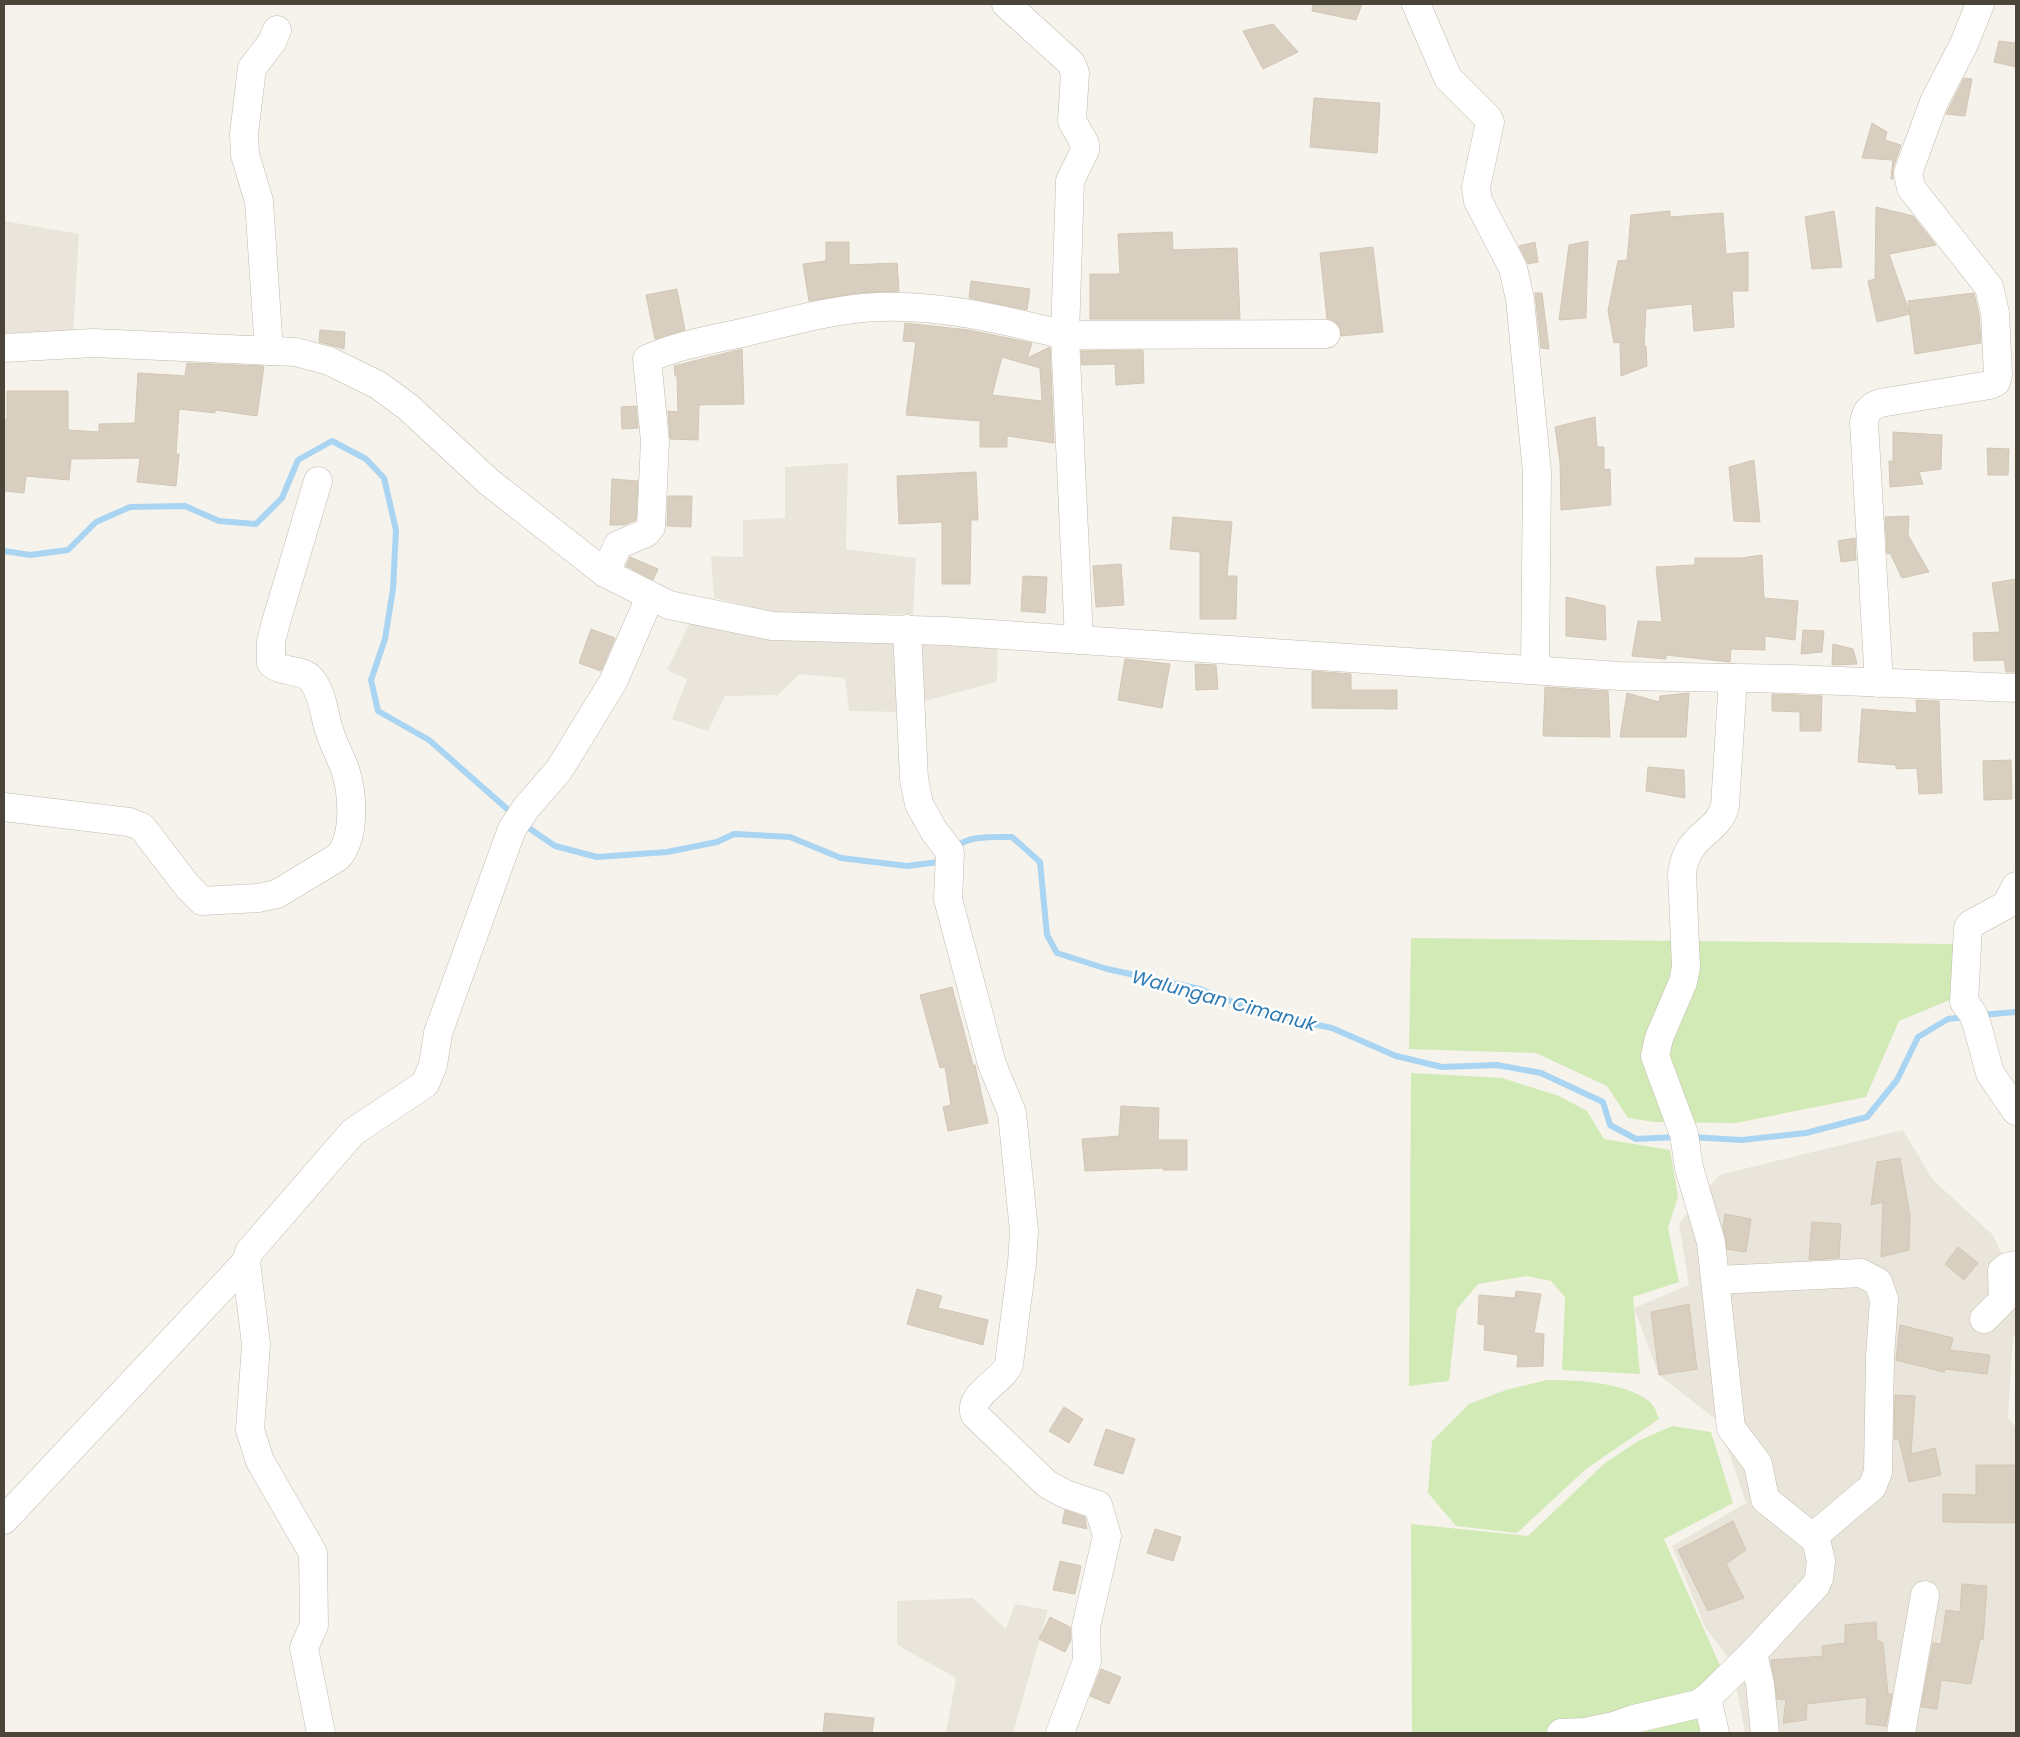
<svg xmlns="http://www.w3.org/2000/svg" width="2020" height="1737" font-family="Poppins,sans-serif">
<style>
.residential{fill:#eae5da}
.green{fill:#d2eab5}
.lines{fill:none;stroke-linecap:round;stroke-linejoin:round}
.stream{stroke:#a9d4f2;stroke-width:6}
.building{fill:#d8cfc1;stroke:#d3c7b4;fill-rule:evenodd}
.minor-casing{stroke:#c2bbae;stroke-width:29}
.minor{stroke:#fff;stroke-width:28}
.labels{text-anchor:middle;stroke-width:5;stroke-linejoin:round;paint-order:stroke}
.water-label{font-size:19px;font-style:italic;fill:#2e7ab2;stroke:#fff}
</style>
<rect width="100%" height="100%" fill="#f6f3ec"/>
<g class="residential">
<path d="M 4,221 L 79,234 L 73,337 L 4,345 Z"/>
<path d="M 848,463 L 846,549 L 916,558 L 913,614 L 791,616 L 714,598 L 711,556 L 743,557 L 743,520 L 785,518 L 785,467 Z"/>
<path d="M 694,614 L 900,638 L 900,712 L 849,711 L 845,678 L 800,674 L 778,695 L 725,696 L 708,731 L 672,719 L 687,679 L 667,670 Z"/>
<path d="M 914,638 L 998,641 L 997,682 L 917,703 Z"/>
<path d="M 1903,1130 L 1933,1180 L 1993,1235 L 2016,1285 L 2016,1330 L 2013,1338 L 2008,1417 L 2016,1428 L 2016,1733 L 1745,1733 L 1732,1663 L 1705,1627 L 1672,1546 L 1746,1503 L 1718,1421 L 1659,1375 L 1634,1308 L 1689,1285 L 1679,1223 L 1719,1175 Z"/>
<path d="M 973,1598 L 1006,1629 L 1015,1604 L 1048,1610 L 1013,1733 L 946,1733 L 956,1678 L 897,1645 L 897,1601 Z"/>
</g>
<g class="green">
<path d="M 1411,938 L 1953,944 L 1952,999 L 1899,1021 L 1866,1097 L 1736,1123 L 1654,1122 L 1628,1118 L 1607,1086 L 1536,1053 L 1409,1049 Z"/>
<path d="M 1411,1073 L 1502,1078 L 1559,1096 L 1587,1111 L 1604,1139 L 1670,1150 L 1678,1196 L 1668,1228 L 1679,1282 L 1633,1297 L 1640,1374 L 1562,1370 L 1565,1297 L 1551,1281 L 1527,1276 L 1478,1284 L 1457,1309 L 1449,1381 L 1409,1386 Z"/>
<path d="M 1547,1380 C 1577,1380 1626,1382 1650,1402 C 1654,1405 1657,1414 1659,1419 L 1586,1469 L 1517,1533 L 1456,1526 L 1428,1493 L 1432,1441 L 1469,1404 L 1506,1390 Z"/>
<path d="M 1672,1426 L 1711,1432 L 1733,1503 L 1664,1539 L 1721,1668 L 1707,1733 L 1412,1733 L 1411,1524 L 1528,1536 L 1605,1463 L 1638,1441 Z"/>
</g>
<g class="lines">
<g class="stream">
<path d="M 4,551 L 30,555 L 68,550 L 96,522 L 130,507 L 185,506 L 219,521 L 256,524 L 282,498 L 298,460 L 332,441 L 366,459 L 384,478 L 396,530 L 393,589 L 385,639 L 371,680 L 378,711 L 429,740 L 514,815"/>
<path d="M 523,824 L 555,846 L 597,857 L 667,852 L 717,842 L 734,834 L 790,837 L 841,858 L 907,866 L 938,862 L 943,858"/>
<path d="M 954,848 C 969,835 993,837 1012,837 L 1040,862 L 1047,935 L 1057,953 L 1107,969 L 1200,989 L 1264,1014 L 1332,1028 L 1396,1056 L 1442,1067 L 1497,1065 L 1541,1073 L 1603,1102 L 1610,1125 L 1636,1139 L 1677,1137"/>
<path d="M 1980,1015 L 2016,1012"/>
<path d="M 1690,1137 L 1742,1140 L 1806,1133 L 1867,1117 L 1897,1080 L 1918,1037 L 1948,1019 L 1965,1017"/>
</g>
</g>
<g class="building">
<path d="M 1313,4 L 1362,4 L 1356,20 L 1312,11 Z"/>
<path d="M 1273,24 L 1298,52 L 1263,69 L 1243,31 Z"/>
<path d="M 1999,41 L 2016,43 L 2016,67 L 1994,62 Z"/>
<path d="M 1964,78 L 1972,79 L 1965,116 L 1946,114 Z"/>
<path d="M 1314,98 L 1380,103 L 1377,153 L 1310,147 Z"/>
<path d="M 1872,123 L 1887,132 L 1885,140 L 1901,145 L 1893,168 L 1893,179 L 1891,179 L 1893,160 L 1862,158 Z"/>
<path d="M 1876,207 L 1913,216 L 1936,245 L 1889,254 L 1910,314 L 1877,322 L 1868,281 L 1875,279 Z"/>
<path d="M 1670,211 L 1670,217 L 1723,213 L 1726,254 L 1748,252 L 1748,291 L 1732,291 L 1734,327 L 1694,331 L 1692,304 L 1646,309 L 1644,346 L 1646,346 L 1647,366 L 1621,376 L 1620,342 L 1614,343 L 1608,311 L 1618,261 L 1627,260 L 1631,215 Z"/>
<path d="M 1834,211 L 1842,267 L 1812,269 L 1805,217 Z"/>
<path d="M 1172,232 L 1173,250 L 1237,248 L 1240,319 L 1090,319 L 1090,274 L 1120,274 L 1118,234 Z"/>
<path d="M 1588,241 L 1586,318 L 1559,320 L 1569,245 Z"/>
<path d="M 826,242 L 849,242 L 849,265 L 897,263 L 899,291 L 859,293 L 809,301 L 803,264 L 826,261 Z"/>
<path d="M 1535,242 L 1538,262 L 1528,264 L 1519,246 Z"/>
<path d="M 1373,247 L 1383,332 L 1341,336 L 1339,326 L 1327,319 L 1320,253 Z"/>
<path d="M 971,281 L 1030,289 L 1027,310 L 969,298 Z"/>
<path d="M 677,289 L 685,330 L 655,339 L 646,295 Z"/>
<path d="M 1535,293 L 1542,293 L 1549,349 L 1541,348 Z"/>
<path d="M 1974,293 L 1979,315 L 1981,343 L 1915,354 L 1908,301 Z"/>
<path d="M 905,323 L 969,330 L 1032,343 L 1027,358 L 1050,347 L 1054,443 L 1007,436 L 1007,447 L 980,447 L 980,421 L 906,415 L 916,342 L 903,341 ZM 1002,357 L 1040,368 L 1042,401 L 992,395 Z"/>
<path d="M 320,330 L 345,332 L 344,349 L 319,342 Z"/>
<path d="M 742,349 L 744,404 L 699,405 L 698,440 L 670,439 L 668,411 L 678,412 L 677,376 L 675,376 L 674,366 Z"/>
<path d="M 1143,350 L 1144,383 L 1116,385 L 1115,364 L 1082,365 L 1081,351 Z"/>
<path d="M 187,363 L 264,366 L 257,416 L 215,410 L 215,413 L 179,409 L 176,454 L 179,454 L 176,486 L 137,482 L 140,458 L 71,459 L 69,480 L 26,476 L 24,493 L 4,491 L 4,419 L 7,420 L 7,391 L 68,391 L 68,430 L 99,432 L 99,424 L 135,423 L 138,373 L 185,376 Z"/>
<path d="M 636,406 L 638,428 L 622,429 L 621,407 Z"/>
<path d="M 1595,417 L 1597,447 L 1604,447 L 1604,470 L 1610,469 L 1611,505 L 1561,510 L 1560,462 L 1555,427 Z"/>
<path d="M 1893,432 L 1942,435 L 1941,469 L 1919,472 L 1923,484 L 1890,487 L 1889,461 L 1893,461 Z"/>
<path d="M 1987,448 L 2009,449 L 2008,475 L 1988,475 Z"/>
<path d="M 1754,460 L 1760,522 L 1734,521 L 1729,467 Z"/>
<path d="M 976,472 L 978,520 L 971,520 L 970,584 L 942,584 L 942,522 L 899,524 L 897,476 Z"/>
<path d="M 612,479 L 638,481 L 636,520 L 624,525 L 610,525 Z"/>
<path d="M 668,496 L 692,496 L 691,527 L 667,526 Z"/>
<path d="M 1909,516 L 1908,535 L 1929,572 L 1902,578 L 1890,553 L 1887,554 L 1885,517 Z"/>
<path d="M 1173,517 L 1232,522 L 1227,576 L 1237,576 L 1236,619 L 1200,619 L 1200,552 L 1170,549 Z"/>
<path d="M 1855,538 L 1856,560 L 1841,562 L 1838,541 Z"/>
<path d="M 1762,555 L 1764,598 L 1798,601 L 1795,640 L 1765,636 L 1765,650 L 1731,649 L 1730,662 L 1666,655 L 1666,659 L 1632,656 L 1638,621 L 1662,622 L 1656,567 L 1695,565 L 1695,558 L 1741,558 Z"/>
<path d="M 630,557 L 658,569 L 653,580 L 626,566 Z"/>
<path d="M 1121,564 L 1124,605 L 1096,607 L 1093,566 Z"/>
<path d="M 1023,576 L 1047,577 L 1045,613 L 1021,611 Z"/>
<path d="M 2016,579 L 2016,672 L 2006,672 L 2004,660 L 1974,661 L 1973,633 L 2000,632 L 1992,583 Z"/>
<path d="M 1566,597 L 1605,606 L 1606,640 L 1566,636 Z"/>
<path d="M 591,629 L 615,638 L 601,671 L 579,663 Z"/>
<path d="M 1803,630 L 1824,631 L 1822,652 L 1801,654 Z"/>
<path d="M 1833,644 L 1853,649 L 1857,664 L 1832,665 Z"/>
<path d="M 1125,659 L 1170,664 L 1162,708 L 1118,700 Z"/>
<path d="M 1195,664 L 1216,665 L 1218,689 L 1196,690 Z"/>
<path d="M 1312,671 L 1351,674 L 1351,690 L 1397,690 L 1397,709 L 1312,708 Z"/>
<path d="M 1545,687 L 1608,691 L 1610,737 L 1543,736 Z"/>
<path d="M 1627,693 L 1659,702 L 1660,696 L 1689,693 L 1686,737 L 1620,737 Z"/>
<path d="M 1772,694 L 1822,696 L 1821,731 L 1800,731 L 1800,712 L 1772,711 Z"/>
<path d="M 1916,700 L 1939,701 L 1942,793 L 1919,794 L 1917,768 L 1896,769 L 1896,765 L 1858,762 L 1862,709 L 1917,713 Z"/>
<path d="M 2011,760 L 2012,799 L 1984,800 L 1983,761 Z"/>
<path d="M 1648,767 L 1684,770 L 1685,798 L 1646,791 Z"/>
<path d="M 952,987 L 973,1065 L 975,1065 L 988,1123 L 948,1131 L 943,1107 L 951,1105 L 945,1067 L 940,1068 L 920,995 Z"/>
<path d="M 1121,1106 L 1159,1108 L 1158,1140 L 1187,1140 L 1187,1170 L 1163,1170 L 1163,1168 L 1085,1171 L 1082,1139 L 1119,1136 Z"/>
<path d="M 1900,1158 L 1910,1216 L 1909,1250 L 1881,1257 L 1883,1202 L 1871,1205 L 1877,1162 Z"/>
<path d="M 1725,1214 L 1751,1219 L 1746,1252 L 1727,1249 L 1723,1226 Z"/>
<path d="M 1812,1222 L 1841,1224 L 1839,1258 L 1809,1260 Z"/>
<path d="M 1958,1247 L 1978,1263 L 1964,1280 L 1945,1264 Z"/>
<path d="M 917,1289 L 942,1296 L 938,1308 L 988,1320 L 983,1345 L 907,1324 Z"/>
<path d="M 1516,1291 L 1541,1294 L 1534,1333 L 1544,1334 L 1543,1366 L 1517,1367 L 1518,1355 L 1484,1350 L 1485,1325 L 1478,1324 L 1479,1295 L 1515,1298 Z"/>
<path d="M 1689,1304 L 1697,1369 L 1659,1375 L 1651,1312 Z"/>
<path d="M 1900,1325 L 1953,1338 L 1950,1350 L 1990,1355 L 1987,1374 L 1945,1369 L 1944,1372 L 1896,1360 Z"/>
<path d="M 1895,1395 L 1915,1396 L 1911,1454 L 1935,1448 L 1941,1475 L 1909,1482 L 1899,1440 L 1894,1439 Z"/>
<path d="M 1064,1407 L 1083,1419 L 1069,1443 L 1049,1431 Z"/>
<path d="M 1106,1429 L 1135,1439 L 1123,1474 L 1094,1465 Z"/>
<path d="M 1976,1465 L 2016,1465 L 2016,1523 L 1943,1522 L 1943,1494 L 1976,1495 Z"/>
<path d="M 1065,1510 L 1085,1517 L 1087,1529 L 1062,1523 Z"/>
<path d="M 1733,1521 L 1746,1550 L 1726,1564 L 1744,1598 L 1708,1611 L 1678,1550 Z"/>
<path d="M 1155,1529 L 1181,1537 L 1173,1561 L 1147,1553 Z"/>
<path d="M 1060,1561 L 1081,1566 L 1075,1594 L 1053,1590 Z"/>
<path d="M 1962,1584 L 1987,1586 L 1983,1640 L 1980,1639 L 1971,1684 L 1941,1680 L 1937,1709 L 1921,1707 L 1933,1643 L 1941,1644 L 1946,1610 L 1960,1612 Z"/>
<path d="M 1050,1617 L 1070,1627 L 1071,1640 L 1065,1652 L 1039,1639 Z"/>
<path d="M 1876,1622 L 1877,1640 L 1883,1643 L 1888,1694 L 1892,1694 L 1886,1726 L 1866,1724 L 1867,1697 L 1807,1704 L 1806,1720 L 1783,1723 L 1786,1700 L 1777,1699 L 1771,1660 L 1823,1656 L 1822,1646 L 1845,1643 L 1845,1625 Z"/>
<path d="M 1101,1669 L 1121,1677 L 1109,1704 L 1090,1696 Z"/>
<path d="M 825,1713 L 874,1718 L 872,1733 L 823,1733 Z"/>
</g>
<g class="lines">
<g class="minor-casing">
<g id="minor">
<path d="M 1416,4 L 1448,78 L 1487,117 L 1490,122 L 1476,187 L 1478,201 L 1513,268 L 1520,299 L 1537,472 L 1535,670"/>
<path d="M 4,348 L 93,343 L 296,352 L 329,361 L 378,385 L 408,407 L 489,482 L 605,573 L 669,605 L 772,626 L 945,631 L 1620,676 L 1791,679 L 2016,688"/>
<path d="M 269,351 L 259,201 L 245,155 L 244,134 L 252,68 L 272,42 L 277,30"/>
<path d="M 605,573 L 618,545 L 646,533 L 651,527 L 655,441 L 647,359 C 678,345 714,339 746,332 C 789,322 833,309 877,307 C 940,304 1004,320 1065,335 L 1070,181 L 1085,150 L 1085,144 L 1072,121 L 1075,73 L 1071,63 L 1006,4"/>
<path d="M 907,629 L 914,779 L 919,804 L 934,831 L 950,852 L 948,899 L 992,1064 L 1012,1113 L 1024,1231 L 1022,1263 L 1009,1364 C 1003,1382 967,1394 975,1415 L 1047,1484 L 1065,1494 L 1098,1505 L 1107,1536 L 1086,1627 L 1087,1661 L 1060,1733"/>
<path d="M 1079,640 L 1065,335 L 1326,334"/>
<path d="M 1879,683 L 1864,422 C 1866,411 1870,407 1880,403 L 1990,385 L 1996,382 L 1998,375 L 1995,313 L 1989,287 L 1911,188 L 1908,173 L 1934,102 L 1964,44 L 1980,4"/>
<path d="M 4,807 L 129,822 L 142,827 L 188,887 L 202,901 L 258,898 L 277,894 L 338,857 C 356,837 353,794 345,769 C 340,756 333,743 329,730 C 324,714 323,695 312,680 C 301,667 282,674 271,663 L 271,642 L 276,622 L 318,481"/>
<path d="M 2016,886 L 2006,905 L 1971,924 L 1968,928 L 1964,1002 L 1973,1014 L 1977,1025 L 1990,1073 L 2016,1111"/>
<path d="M 1716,1280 L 1861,1273 L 1878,1282 L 1884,1299 L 1880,1357 L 1878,1472 L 1872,1487 L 1814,1536"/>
<path d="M 1984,1319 L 2003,1300 L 2002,1271 L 2007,1267 L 2016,1265"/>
<path d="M 4,1520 L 246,1262"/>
<path d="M 1753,1653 L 1760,1684 L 1765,1733"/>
<path d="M 1707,1698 L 1715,1733"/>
<path d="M 321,1733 L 304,1648 L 314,1625 L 313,1553 L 260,1461 L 250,1430 L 256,1344 L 246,1262 L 249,1252 L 353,1132 L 425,1084 L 433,1065 L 438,1033 L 512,829 L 526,808 L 559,770 L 613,682 L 650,597"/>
<path d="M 1561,1733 L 1585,1732 L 1614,1726 L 1634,1719 L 1698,1704 L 1707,1698 L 1753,1653 L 1816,1585 L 1819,1578 L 1821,1561 L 1816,1540 L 1765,1499 L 1758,1464 L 1731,1428 L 1711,1242 L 1689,1168 L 1684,1134 L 1655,1056 L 1659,1038 L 1683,982 L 1686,967 L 1682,873 C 1687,833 1718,834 1725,806 L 1733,678"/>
<path d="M 1901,1733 L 1925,1595"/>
</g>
</g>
<use href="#minor" class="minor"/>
</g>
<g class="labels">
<g class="water-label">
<text transform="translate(1224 1000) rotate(15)" y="7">Walungan Cimanuk</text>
</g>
</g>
<rect width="2020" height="1737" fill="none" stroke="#4b4439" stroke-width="10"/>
</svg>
